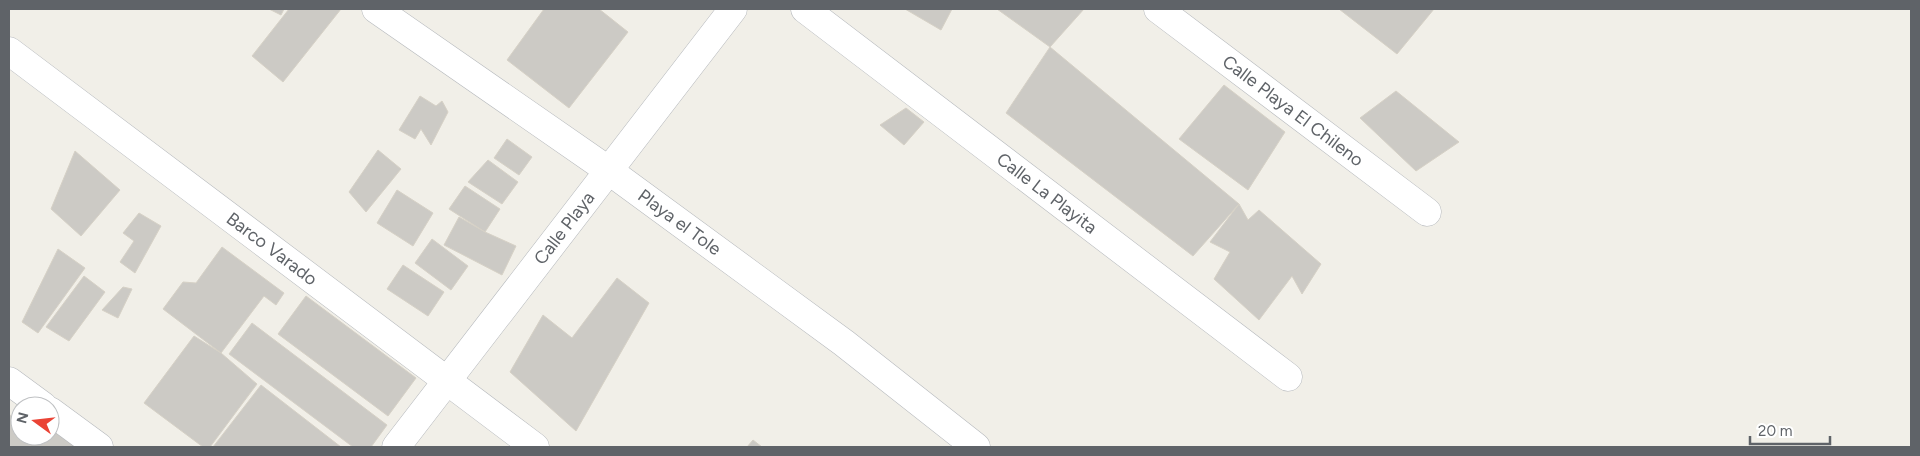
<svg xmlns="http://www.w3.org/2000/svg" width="1920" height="456" font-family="Figtree,sans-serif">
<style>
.building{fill:#cccac5;stroke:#d6d1c6}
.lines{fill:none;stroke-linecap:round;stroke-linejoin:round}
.minor-casing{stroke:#b5b8bc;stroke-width:29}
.minor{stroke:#fff;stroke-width:28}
.labels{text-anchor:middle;stroke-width:4.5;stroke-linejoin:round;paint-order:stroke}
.street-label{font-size:18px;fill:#5f6368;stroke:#fff}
</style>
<rect width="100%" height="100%" fill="#f1efe8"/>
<g class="building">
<path d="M 269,9 L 284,9 L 281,15 Z"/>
<path d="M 289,9 L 341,9 L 283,82 L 252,56 Z"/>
<path d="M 544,9 L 599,9 L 628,32 L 569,108 L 507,60 Z"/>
<path d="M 905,9 L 952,9 L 941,30 Z"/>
<path d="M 997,9 L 1084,9 L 1050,47 Z"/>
<path d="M 1339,9 L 1434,9 L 1397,54 Z"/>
<path d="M 1050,47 L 1239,204 L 1193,256 L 1006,113 Z"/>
<path d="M 1224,85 L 1285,132 L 1248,190 L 1179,139 Z"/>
<path d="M 1396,91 L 1459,142 L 1416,171 L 1360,118 Z"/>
<path d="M 420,96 L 436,106 L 442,101 L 448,112 L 431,145 L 421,129 L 415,139 L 399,130 Z"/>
<path d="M 906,108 L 924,122 L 904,145 L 880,125 Z"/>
<path d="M 507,139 L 532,157 L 519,175 L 494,158 Z"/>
<path d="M 378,150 L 401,169 L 366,212 L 349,192 Z"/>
<path d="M 75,151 L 120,190 L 81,236 L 51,209 Z"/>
<path d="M 488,160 L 518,182 L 502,204 L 468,182 Z"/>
<path d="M 465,186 L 500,209 L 485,232 L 449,209 Z"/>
<path d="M 397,190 L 433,213 L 413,246 L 377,223 Z"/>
<path d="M 1239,204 L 1248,220 L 1259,210 L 1321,264 L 1302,294 L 1292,276 L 1259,320 L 1214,279 L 1230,252 L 1210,242 Z"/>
<path d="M 139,213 L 161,226 L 135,273 L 120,262 L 134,241 L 123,233 Z"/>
<path d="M 459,217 L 485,232 L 516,246 L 502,275 L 444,245 Z"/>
<path d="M 432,239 L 468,266 L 451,290 L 415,263 Z"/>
<path d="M 222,247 L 284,293 L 276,305 L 264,296 L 221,353 L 163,309 L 183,282 L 196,283 Z"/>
<path d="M 58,249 L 85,268 L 38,333 L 22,322 Z"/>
<path d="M 403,265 L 444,292 L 428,316 L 387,289 Z"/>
<path d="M 84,276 L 105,292 L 69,341 L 46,327 Z"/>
<path d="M 617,278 L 649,303 L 576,431 L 510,372 L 543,315 L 572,338 Z"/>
<path d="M 123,287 L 132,289 L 118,318 L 102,310 Z"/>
<path d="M 306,296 L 416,378 L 388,416 L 278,334 Z"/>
<path d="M 252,323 L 387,425 L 371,447 L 353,447 L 229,354 Z"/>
<path d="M 194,336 L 221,353 L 257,384 L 210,447 L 203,447 L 144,403 Z"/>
<path d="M 261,385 L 341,447 L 213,447 Z"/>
<path d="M 9,414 L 20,424 L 20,436 L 33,436 L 39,441 L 32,447 L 9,447 Z"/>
<path d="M 50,421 L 79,442 L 75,447 L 29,447 L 38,436 L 50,436 Z"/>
<path d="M 753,440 L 762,447 L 747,447 Z"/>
</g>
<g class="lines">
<g class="minor-casing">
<g id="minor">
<path id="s1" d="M 376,9 L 608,170 L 844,343 L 976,447"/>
<path id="s2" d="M 805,9 L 1288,377"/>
<path id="s3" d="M 1158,9 L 1427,212"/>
<path id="s4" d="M 9,51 L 535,447"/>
<path d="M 9,381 L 43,406"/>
<path d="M 50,411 L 99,447"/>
<path id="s5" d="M 396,447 L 733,9"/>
</g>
</g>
<use href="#minor" class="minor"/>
</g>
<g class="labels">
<g class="street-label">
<text dy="6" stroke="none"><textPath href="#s3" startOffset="169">Calle Playa El Chileno</textPath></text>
<text dy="6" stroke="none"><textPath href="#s2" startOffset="304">Calle La Playita</textPath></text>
<text dy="6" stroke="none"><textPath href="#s1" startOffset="371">Playa el Tole</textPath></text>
<text dy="6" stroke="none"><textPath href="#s5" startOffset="276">Calle Playa</textPath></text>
<text dy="6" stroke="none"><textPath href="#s4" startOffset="329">Barco Varado</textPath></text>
</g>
</g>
<rect width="1920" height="456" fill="none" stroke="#5f6368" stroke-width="20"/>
<g transform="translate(35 421) rotate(285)"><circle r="24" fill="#ffffff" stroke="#bfc1c3"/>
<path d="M0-4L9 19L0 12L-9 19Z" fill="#ea4335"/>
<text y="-8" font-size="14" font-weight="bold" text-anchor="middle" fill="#5f6368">N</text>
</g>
<path d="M1750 436v8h80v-8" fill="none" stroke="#5f6368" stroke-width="2.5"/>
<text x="1758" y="436" font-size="15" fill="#5f6368" stroke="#ffffff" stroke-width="4" paint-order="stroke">20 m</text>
</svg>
